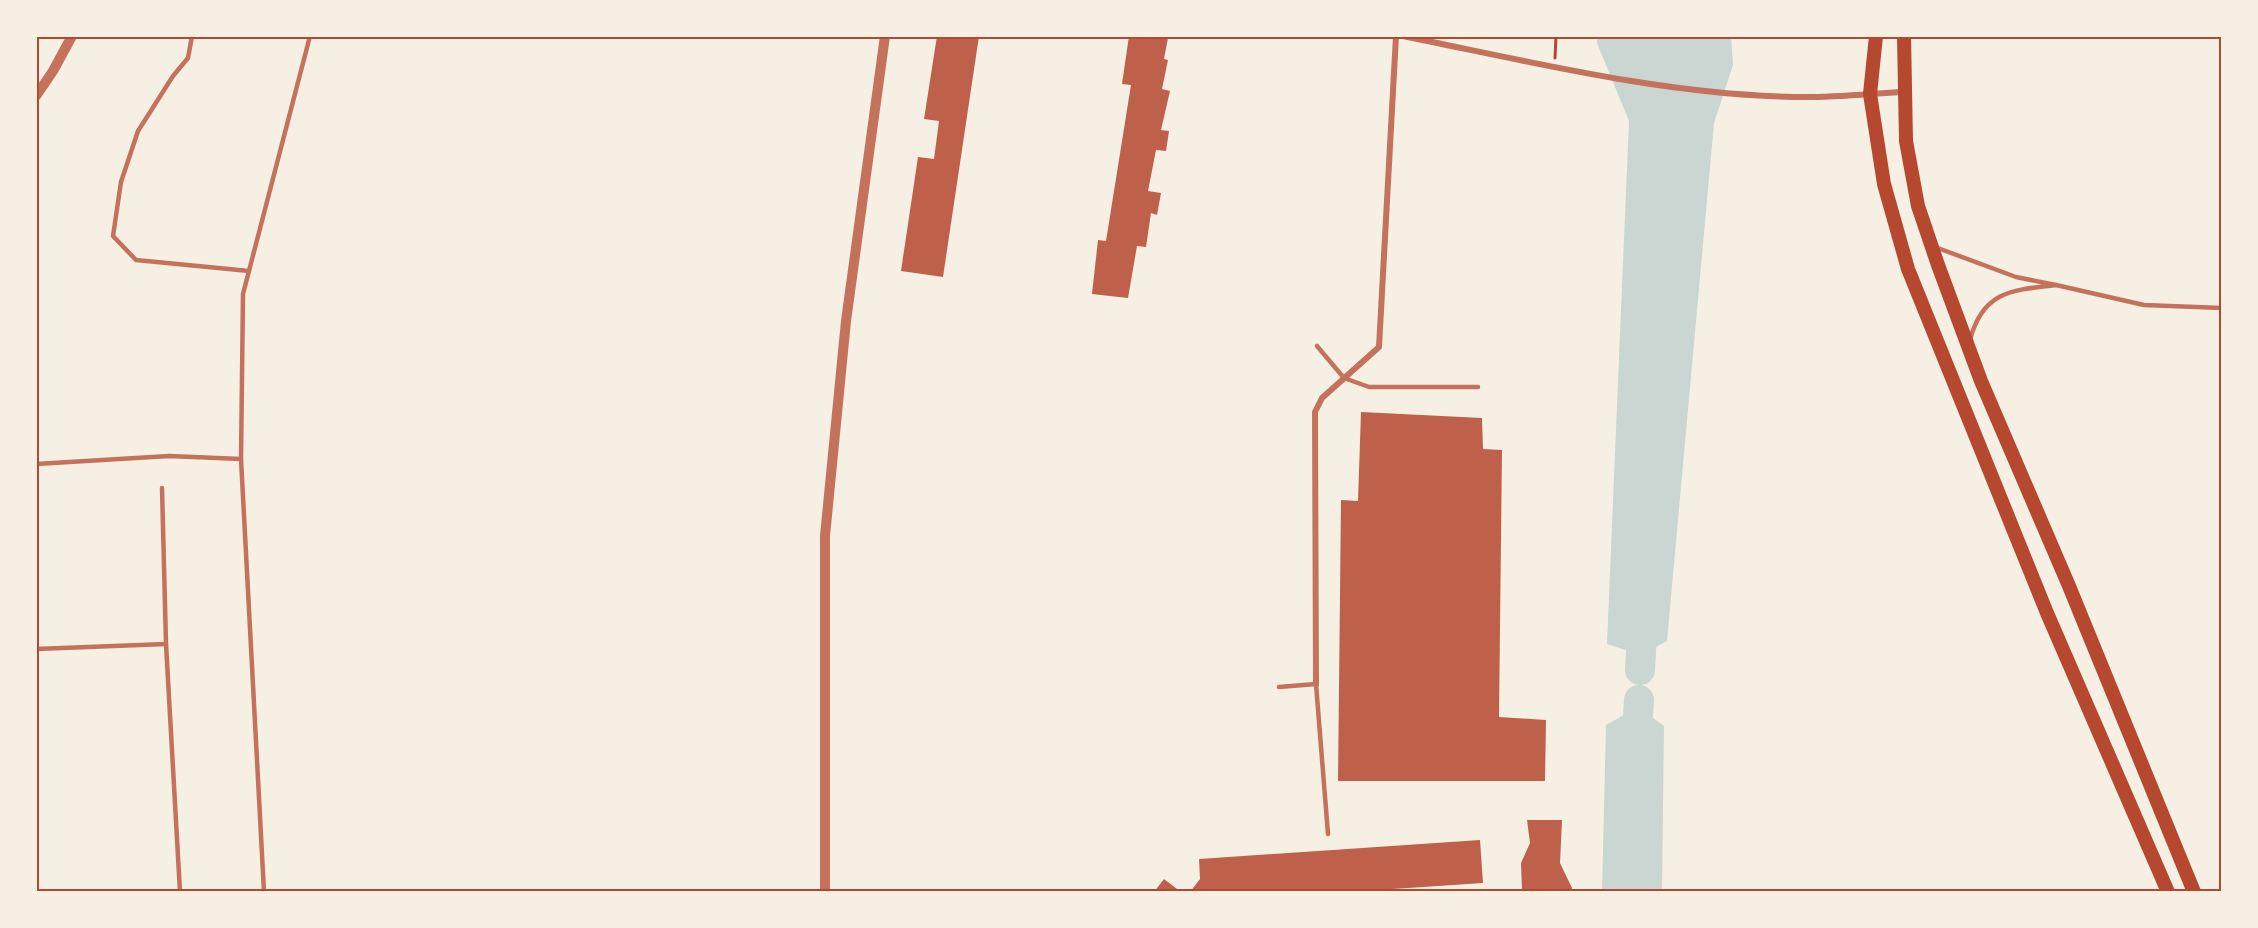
<svg xmlns="http://www.w3.org/2000/svg" width="2258" height="928" font-family="Figtree,sans-serif">
<style>
.water{fill:#c9d6d2}
.lines{fill:none;stroke-linecap:round;stroke-linejoin:round}
.river{stroke:#c9d6d2;stroke-width:30}
.building{fill:#bf614a}
.path{stroke:#b5482f;stroke-width:3}
.service{stroke:#c5725c;stroke-width:4.5}
.minor{stroke:#c5725c;stroke-width:6}
.tertiary{stroke:#c5725c;stroke-width:10}
.primary{stroke:#b5482f;stroke-width:14}
.neatline{fill:none;stroke:#b5482f;stroke-width:2}
</style>
<rect width="100%" height="100%" fill="#f6efe4"/>
<g class="water">
<path d="M 1597,36 L 1731,36 L 1733,65 L 1714,123 L 1667,641 L 1641,655 L 1607,644 L 1629,121 L 1597,43 Z"/>
<path d="M 1638,707 L 1664,726 L 1662,892 L 1602,892 L 1606,725 Z"/>
</g>
<g class="lines">
<g class="river">
<path d="M 1640,670 L 1643,615"/>
<path d="M 1636,748 L 1639,700"/>
</g>
</g>
<g class="building">
<path d="M 937,36 L 979,36 L 943,277 L 901,271 L 918,157 L 934,159 L 939,121 L 924,119 Z"/>
<path d="M 1129,36 L 1168,38 L 1164,59 L 1168,60 L 1162,89 L 1170,91 L 1161,130 L 1169,131 L 1166,151 L 1156,150 L 1148,191 L 1161,193 L 1157,215 L 1151,213 L 1146,247 L 1137,246 L 1128,298 L 1092,294 L 1098,240 L 1106,241 L 1131,85 L 1122,84 Z"/>
<path d="M 1361,412 L 1482,418 L 1483,449 L 1502,450 L 1499,717 L 1546,720 L 1545,781 L 1338,781 L 1341,500 L 1358,501 Z"/>
<path d="M 1527,820 L 1562,820 L 1560,863 L 1572,888 L 1571,892 L 1522,892 L 1521,863 L 1530,843 Z"/>
<path d="M 1480,840 L 1483,883 L 1348,892 L 1190,892 L 1200,879 L 1199,859 Z"/>
<path d="M 1164,879 L 1181,892 L 1154,892 Z"/>
</g>
<g class="lines">
<path class="path" d="M 1555,58 L 1556,36"/>
<g class="service">
<path d="M 192,36 L 188,58 L 173,76 L 138,131 L 121,182 L 113,236 L 136,260 L 249,271"/>
<path d="M 1935,247 L 2016,277 L 2056,285 C 2014,290 1983,290 1970,340"/>
<path d="M 2056,285 L 2144,305 L 2222,308"/>
<path d="M 1317,346 L 1344,378 L 1369,387 L 1478,387"/>
<path d="M 36,464 L 169,456 L 241,459"/>
<path d="M 162,488 L 166,644 L 180,892"/>
<path d="M 36,649 L 166,644"/>
<path d="M 1279,687 L 1316,684 L 1328,834"/>
<path d="M 264,892 L 241,459 L 243,294 L 310,36"/>
</g>
<g class="minor">
<path d="M 1403,36 C 1532,62 1661,94 1794,97 C 1830,98 1867,94 1903,92"/>
<path d="M 1316,684 L 1315,412 L 1322,398 L 1379,347 L 1396,36"/>
</g>
<g class="tertiary">
<path d="M 36,96 L 53,71 L 72,36"/>
<path d="M 825,892 L 825,536 L 846,321 L 885,36"/>
</g>
<g class="primary">
<path d="M 1876,36 L 1870,94 L 1884,184 L 1908,269 L 2047,613 L 2168,892"/>
<path d="M 1904,36 L 1906,141 L 1918,206 L 1938,265 L 1981,381 L 2069,586 L 2194,892"/>
</g>
</g>
<rect width="2258" height="928" fill="none" stroke="#f6efe4" stroke-width="75"/>
<rect x="38" y="38" width="2182" height="852" class="neatline"/>
</svg>
